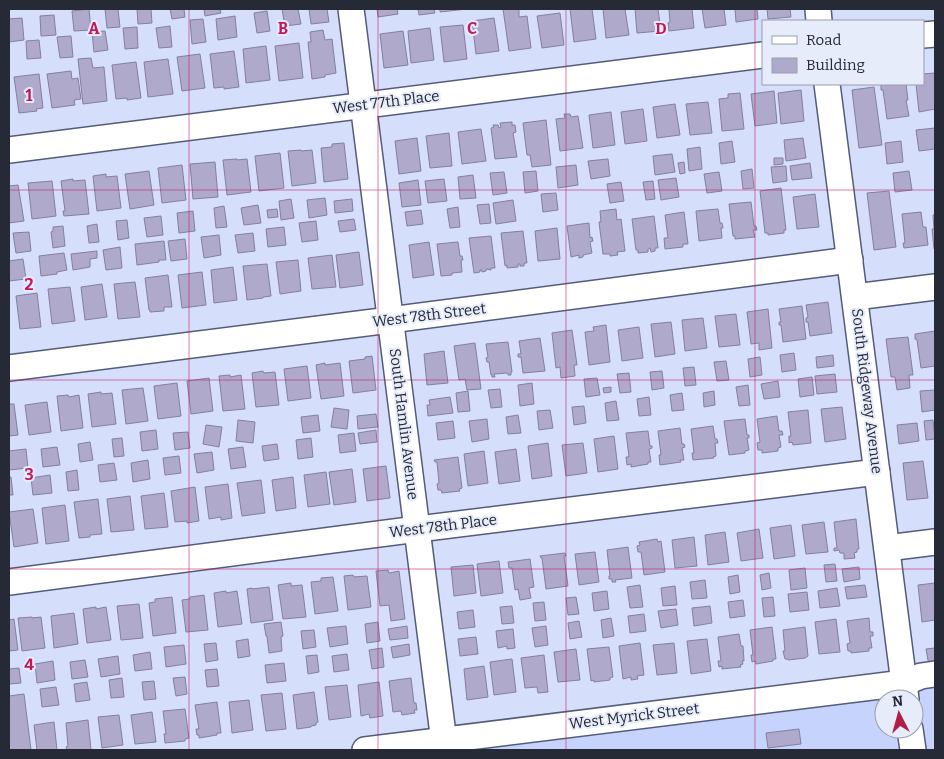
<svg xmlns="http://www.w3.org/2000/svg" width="944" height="759" font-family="Bitter,serif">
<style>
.built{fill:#c6d3fc}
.building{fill:#afaacc;stroke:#837f9f}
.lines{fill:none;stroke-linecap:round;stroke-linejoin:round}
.minor-casing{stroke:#535c79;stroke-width:28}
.minor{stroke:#fff;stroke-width:25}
.grid{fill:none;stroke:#c2185b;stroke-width:1;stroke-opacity:0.55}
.labels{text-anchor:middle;stroke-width:4;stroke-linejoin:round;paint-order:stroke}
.street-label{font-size:15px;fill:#262a37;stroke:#e7ecfa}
.grid-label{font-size:16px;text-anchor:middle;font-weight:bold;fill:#c2185b;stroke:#e7ecfa;stroke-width:4;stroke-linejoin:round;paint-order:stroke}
</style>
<rect width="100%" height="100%" fill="#d5defa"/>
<g class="built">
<path d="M 935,674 L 935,750 L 923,750 L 913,679 Z"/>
<path d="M 891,695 L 891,699 L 884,699 L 884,729 L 895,729 L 898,750 L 459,750 Z"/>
</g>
<g class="building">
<path d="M 89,9 L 91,30 L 74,31 L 72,11 Z"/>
<path d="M 105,9 L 118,9 L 120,27 L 107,28 Z"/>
<path d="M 137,9 L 151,9 L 152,23 L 138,24 Z"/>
<path d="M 170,9 L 184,9 L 185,17 L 172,19 Z"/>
<path d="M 204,9 L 220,9 L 221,13 L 205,16 Z"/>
<path d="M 282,9 L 298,9 L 301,24 L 285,26 Z"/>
<path d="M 309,9 L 327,9 L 329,22 L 311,24 Z"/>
<path d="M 377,9 L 397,9 L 398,14 L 378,17 Z"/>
<path d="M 418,9 L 434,9 L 435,13 L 419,15 Z"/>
<path d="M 440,9 L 467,9 L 440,12 Z"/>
<path d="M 503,9 L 519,9 L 519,17 L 527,16 L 531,48 L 509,51 Z"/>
<path d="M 570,9 L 592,9 L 596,39 L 574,42 Z"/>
<path d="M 603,9 L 625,9 L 629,35 L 606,38 Z"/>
<path d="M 635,9 L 658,9 L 661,31 L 637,33 Z"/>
<path d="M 669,9 L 692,9 L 694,28 L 669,31 L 668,23 L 670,22 Z"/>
<path d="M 702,9 L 724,9 L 726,25 L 705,28 Z"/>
<path d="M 735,9 L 757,9 L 758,19 L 736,22 Z"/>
<path d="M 767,9 L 790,9 L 791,17 L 768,19 Z"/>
<path d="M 267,11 L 270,31 L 257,33 L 254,13 Z"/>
<path d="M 560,13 L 564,45 L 542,48 L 537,16 Z"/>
<path d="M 54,15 L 56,35 L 41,36 L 40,16 Z"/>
<path d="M 235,16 L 237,37 L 218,40 L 216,19 Z"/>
<path d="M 22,18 L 24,40 L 9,42 L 9,19 Z"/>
<path d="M 494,18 L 499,51 L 476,54 L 472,21 Z"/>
<path d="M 203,19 L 206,42 L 192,44 L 190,20 Z"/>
<path d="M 463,25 L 467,59 L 444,62 L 440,27 Z"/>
<path d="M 170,26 L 172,47 L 159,48 L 156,28 Z"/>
<path d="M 137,27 L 138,48 L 125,49 L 123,28 Z"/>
<path d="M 430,28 L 434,60 L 411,63 L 408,31 Z"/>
<path d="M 323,30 L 325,40 L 332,39 L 336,73 L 325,75 L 325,77 L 312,79 L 308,42 L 311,42 L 310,32 Z"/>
<path d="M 105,31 L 108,50 L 94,52 L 92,32 Z"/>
<path d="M 403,31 L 408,65 L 384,68 L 380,34 Z"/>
<path d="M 71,36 L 73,57 L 60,58 L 57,37 Z"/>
<path d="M 39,40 L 41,58 L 27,59 L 26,41 Z"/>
<path d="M 299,43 L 303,78 L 279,81 L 275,46 Z"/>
<path d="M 266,46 L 270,80 L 246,83 L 243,49 Z"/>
<path d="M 234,51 L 239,87 L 224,89 L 224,87 L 214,88 L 210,54 Z"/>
<path d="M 200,54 L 205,88 L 182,91 L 177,57 Z"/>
<path d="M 91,58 L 93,68 L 104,67 L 107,101 L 83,104 L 78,59 Z"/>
<path d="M 168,59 L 173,94 L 148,97 L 144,62 Z"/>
<path d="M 136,62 L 141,98 L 127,100 L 127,98 L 116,99 L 112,65 Z"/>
<path d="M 71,71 L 72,79 L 78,78 L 81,99 L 74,100 L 75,105 L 52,108 L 47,74 Z"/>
<path d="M 935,73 L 935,109 L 919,112 L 916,84 L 923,84 L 923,74 Z"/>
<path d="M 39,74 L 43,108 L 36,109 L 37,111 L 19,113 L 14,77 Z"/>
<path d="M 881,84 L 906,84 L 908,100 L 906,100 L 909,116 L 887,119 L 883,90 L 881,90 Z"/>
<path d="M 874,87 L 882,145 L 859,148 L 852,90 Z"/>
<path d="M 801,90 L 804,121 L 781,124 L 778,93 Z"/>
<path d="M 774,91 L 777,123 L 755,126 L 751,94 Z"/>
<path d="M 740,93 L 744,129 L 722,131 L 719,99 L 728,98 L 728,94 Z"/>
<path d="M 708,102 L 712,133 L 690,135 L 686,104 Z"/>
<path d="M 675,104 L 680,135 L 657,138 L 653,107 Z"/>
<path d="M 643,109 L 647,141 L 625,144 L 621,112 Z"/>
<path d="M 611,112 L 615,145 L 593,148 L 589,115 Z"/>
<path d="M 564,114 L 570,114 L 571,117 L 578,116 L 583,148 L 560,151 L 556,119 L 565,118 Z"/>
<path d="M 546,120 L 551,165 L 532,167 L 530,155 L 527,155 L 523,123 Z"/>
<path d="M 512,122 L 512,125 L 515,125 L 516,132 L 513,133 L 517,157 L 495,159 L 491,128 L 494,127 L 493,125 L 498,125 L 499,128 L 501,127 L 500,123 Z"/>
<path d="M 935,128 L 935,149 L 919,151 L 916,130 Z"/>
<path d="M 481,129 L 486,161 L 462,164 L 458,132 Z"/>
<path d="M 449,133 L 452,166 L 430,168 L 426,136 Z"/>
<path d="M 417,138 L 421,171 L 399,174 L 395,141 Z"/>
<path d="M 803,138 L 806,158 L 786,161 L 784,140 Z"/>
<path d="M 732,141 L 735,162 L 721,164 L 719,143 Z"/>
<path d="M 901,141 L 903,162 L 887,164 L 885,143 Z"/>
<path d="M 344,143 L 348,179 L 324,182 L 321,148 L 332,147 L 332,144 Z"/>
<path d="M 700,147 L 702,169 L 689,171 L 687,149 Z"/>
<path d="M 301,150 L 301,151 L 312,150 L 316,183 L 292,186 L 288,151 Z"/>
<path d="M 280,153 L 284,188 L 259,191 L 255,156 Z"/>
<path d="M 672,154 L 675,172 L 655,175 L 653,156 Z"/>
<path d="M 774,158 L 783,158 L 783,164 L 774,165 Z"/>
<path d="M 237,159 L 237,160 L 247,159 L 251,192 L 227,195 L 223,160 Z"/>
<path d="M 608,159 L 610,176 L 591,179 L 588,161 Z"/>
<path d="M 215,162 L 218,197 L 193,199 L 190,164 Z"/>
<path d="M 684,162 L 685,173 L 680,174 L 678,163 Z"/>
<path d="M 810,163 L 812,178 L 792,180 L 790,166 Z"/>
<path d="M 182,165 L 186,200 L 162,203 L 158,168 Z"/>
<path d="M 576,165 L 578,185 L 558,188 L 556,167 Z"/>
<path d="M 786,166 L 787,181 L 773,183 L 771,167 Z"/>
<path d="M 752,169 L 754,188 L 743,189 L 741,171 Z"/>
<path d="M 149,171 L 154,205 L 130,209 L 125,174 Z"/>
<path d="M 536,171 L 538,191 L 525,193 L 523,172 Z"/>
<path d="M 909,171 L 912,190 L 895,192 L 893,173 Z"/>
<path d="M 504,172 L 507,193 L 493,195 L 490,173 Z"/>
<path d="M 719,172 L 722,191 L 707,193 L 704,174 Z"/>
<path d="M 106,174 L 106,177 L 117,176 L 121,208 L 97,211 L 93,176 Z"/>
<path d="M 473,175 L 476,198 L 460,199 L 458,177 Z"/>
<path d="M 676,178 L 679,197 L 661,200 L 658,180 Z"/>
<path d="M 73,179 L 73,181 L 85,180 L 89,214 L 64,216 L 63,211 L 65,211 L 61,181 Z"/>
<path d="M 444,179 L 447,201 L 428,203 L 425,181 Z"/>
<path d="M 418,180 L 421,205 L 402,207 L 399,183 Z"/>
<path d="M 52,181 L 56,216 L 32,219 L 28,183 Z"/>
<path d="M 653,181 L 655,199 L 646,200 L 643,182 Z"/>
<path d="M 621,182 L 624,201 L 610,203 L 607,184 Z"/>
<path d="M 18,185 L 24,221 L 9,223 L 9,186 Z"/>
<path d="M 781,188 L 786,230 L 784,230 L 784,233 L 768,235 L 768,233 L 765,233 L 760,191 Z"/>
<path d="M 889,191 L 896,247 L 874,250 L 867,193 Z"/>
<path d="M 556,193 L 558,210 L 543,212 L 541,194 Z"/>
<path d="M 815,194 L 819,227 L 797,229 L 793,197 Z"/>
<path d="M 325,198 L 327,215 L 309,218 L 307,200 Z"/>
<path d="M 291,199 L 294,218 L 281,220 L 279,201 Z"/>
<path d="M 352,199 L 353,211 L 335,213 L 334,201 Z"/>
<path d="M 513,200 L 516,221 L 496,224 L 493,203 Z"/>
<path d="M 751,202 L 754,226 L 756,226 L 757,230 L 753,230 L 755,237 L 735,239 L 735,236 L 733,236 L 729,204 Z"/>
<path d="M 489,204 L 491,223 L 480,224 L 477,205 Z"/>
<path d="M 258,205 L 261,223 L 244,225 L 241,208 Z"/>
<path d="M 224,206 L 227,227 L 216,228 L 214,208 Z"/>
<path d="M 458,207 L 460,227 L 450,228 L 447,209 Z"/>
<path d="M 277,209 L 278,217 L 268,218 L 267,210 Z"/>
<path d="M 616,209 L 617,220 L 621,219 L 625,251 L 617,252 L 618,255 L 610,256 L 610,254 L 603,254 L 599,222 L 601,222 L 600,211 Z"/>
<path d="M 718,209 L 720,223 L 722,223 L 723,228 L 721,228 L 722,238 L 699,241 L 696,211 Z"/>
<path d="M 421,210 L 423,224 L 407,226 L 405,212 Z"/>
<path d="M 193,211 L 195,231 L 179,233 L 177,213 Z"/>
<path d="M 684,212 L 688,244 L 683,244 L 683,247 L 665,249 L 664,238 L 668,238 L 665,215 Z"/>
<path d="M 921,212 L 923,227 L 926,227 L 928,245 L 904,248 L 903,243 L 905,243 L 902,214 Z"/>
<path d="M 933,215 L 935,215 L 935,249 L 934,249 L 932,229 L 934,229 Z"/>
<path d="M 161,216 L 163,235 L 147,237 L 144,218 Z"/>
<path d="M 654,216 L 658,248 L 655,248 L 655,251 L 651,252 L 650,248 L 648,249 L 648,252 L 638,253 L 638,250 L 636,250 L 632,219 Z"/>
<path d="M 354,219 L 356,230 L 340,232 L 338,221 Z"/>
<path d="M 127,220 L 129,238 L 118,240 L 116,221 Z"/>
<path d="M 316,221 L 318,240 L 302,242 L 299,223 Z"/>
<path d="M 589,223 L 590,238 L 592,237 L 593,241 L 590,242 L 592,253 L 583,255 L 583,257 L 579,258 L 579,255 L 571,257 L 567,226 Z"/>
<path d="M 97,224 L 99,242 L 89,243 L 87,226 Z"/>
<path d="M 63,226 L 65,246 L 53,248 L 51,232 L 53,231 L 53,227 Z"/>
<path d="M 284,227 L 286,245 L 268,247 L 266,229 Z"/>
<path d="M 557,228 L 560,259 L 538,261 L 535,231 Z"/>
<path d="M 523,231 L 527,263 L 524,263 L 524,266 L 520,266 L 520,264 L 518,264 L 518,267 L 507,268 L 507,265 L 505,266 L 501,233 Z"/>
<path d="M 29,232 L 31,251 L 16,253 L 13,233 Z"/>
<path d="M 253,233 L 255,251 L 238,253 L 235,235 Z"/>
<path d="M 219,235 L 221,255 L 204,258 L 201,237 Z"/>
<path d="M 491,236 L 495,268 L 491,268 L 491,270 L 486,269 L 486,271 L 482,272 L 482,270 L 480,270 L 480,272 L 474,273 L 469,238 Z"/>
<path d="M 185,239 L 187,259 L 171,261 L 168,241 Z"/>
<path d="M 164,241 L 166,260 L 159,260 L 159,262 L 137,265 L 135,244 Z"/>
<path d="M 429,242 L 434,275 L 413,278 L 409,245 Z"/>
<path d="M 458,242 L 460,256 L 462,256 L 463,260 L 461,260 L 462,272 L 452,273 L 452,275 L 441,276 L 437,244 Z"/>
<path d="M 120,247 L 122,268 L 106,270 L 103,250 Z"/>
<path d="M 97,251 L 97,258 L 90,259 L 90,267 L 73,270 L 71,254 Z"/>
<path d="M 359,252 L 363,285 L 340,288 L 336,255 Z"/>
<path d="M 64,253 L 67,270 L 57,272 L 57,274 L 41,276 L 39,256 Z"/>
<path d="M 332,255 L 336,287 L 312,289 L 308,258 Z"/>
<path d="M 23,259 L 26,279 L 9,281 L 9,261 Z"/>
<path d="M 298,260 L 301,291 L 280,294 L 276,262 Z"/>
<path d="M 267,264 L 271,296 L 263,297 L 263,298 L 247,300 L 243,266 Z"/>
<path d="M 233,267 L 237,300 L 214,303 L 211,270 Z"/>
<path d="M 202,272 L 206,305 L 182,308 L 178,275 Z"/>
<path d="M 168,275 L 172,307 L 164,307 L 164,311 L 150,312 L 150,310 L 149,310 L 145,278 Z"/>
<path d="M 135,282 L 140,317 L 118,319 L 114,284 Z"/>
<path d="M 102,284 L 107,317 L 85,320 L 81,287 Z"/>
<path d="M 70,287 L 75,321 L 52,324 L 48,289 Z"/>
<path d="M 37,293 L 41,327 L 20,329 L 16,296 Z"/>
<path d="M 828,302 L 832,333 L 810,336 L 808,322 L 806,322 L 806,318 L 808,317 L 806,305 Z"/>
<path d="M 802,306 L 806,339 L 783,342 L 781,325 L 779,325 L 779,322 L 781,322 L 779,309 Z"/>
<path d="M 768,309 L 772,348 L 759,350 L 759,343 L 751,344 L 747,312 Z"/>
<path d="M 736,314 L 740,345 L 719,347 L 715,316 Z"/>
<path d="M 703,318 L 707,348 L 685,351 L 682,320 Z"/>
<path d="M 671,322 L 675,354 L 655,357 L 651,324 Z"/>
<path d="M 606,325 L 610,362 L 589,365 L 585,332 L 594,331 L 593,327 Z"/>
<path d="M 639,327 L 643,358 L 622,361 L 618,330 Z"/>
<path d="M 572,330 L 577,365 L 574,365 L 575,376 L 561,378 L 560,367 L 556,368 L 552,333 Z"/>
<path d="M 935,331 L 935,366 L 921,368 L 917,340 L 915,339 L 915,334 Z"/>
<path d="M 908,337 L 913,375 L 909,375 L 910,388 L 897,390 L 895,377 L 891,377 L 886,339 Z"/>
<path d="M 540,338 L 545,371 L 523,373 L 521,357 L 518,357 L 518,354 L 521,354 L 519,341 Z"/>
<path d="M 508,342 L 512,372 L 511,372 L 511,375 L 508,375 L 508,373 L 494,374 L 495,377 L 492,377 L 492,375 L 491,375 L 489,362 L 487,362 L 486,358 L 488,357 L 486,344 Z"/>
<path d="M 475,343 L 481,389 L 467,390 L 465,379 L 459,380 L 454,346 Z"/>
<path d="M 444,351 L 448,383 L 427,385 L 424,354 Z"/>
<path d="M 794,353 L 796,370 L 782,372 L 780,355 Z"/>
<path d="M 833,355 L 834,366 L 817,368 L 816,357 Z"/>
<path d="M 372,356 L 376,390 L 353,393 L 349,361 L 365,359 L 365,357 Z"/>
<path d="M 760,357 L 762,375 L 750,377 L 748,359 Z"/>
<path d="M 726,361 L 729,380 L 717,381 L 714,362 Z"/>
<path d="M 325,363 L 325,365 L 340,363 L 344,396 L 321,399 L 316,365 Z"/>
<path d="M 307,366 L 311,398 L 288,401 L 284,369 Z"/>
<path d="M 694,367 L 696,385 L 685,386 L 683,368 Z"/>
<path d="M 263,371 L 264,373 L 275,372 L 279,405 L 256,407 L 252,373 Z"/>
<path d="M 662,371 L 664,388 L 652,390 L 650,372 Z"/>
<path d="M 629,373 L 631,392 L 620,393 L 617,374 Z"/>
<path d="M 835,374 L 837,392 L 817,394 L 815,376 Z"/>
<path d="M 230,375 L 230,377 L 241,375 L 245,409 L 223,411 L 219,376 Z"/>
<path d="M 812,377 L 814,395 L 800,397 L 798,379 Z"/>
<path d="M 209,378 L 213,411 L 191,414 L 187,381 Z"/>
<path d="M 597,378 L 600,395 L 586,397 L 584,379 Z"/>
<path d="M 778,381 L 780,397 L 764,399 L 761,384 Z"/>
<path d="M 177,383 L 181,416 L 158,419 L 154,386 Z"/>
<path d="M 532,383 L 534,404 L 520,406 L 518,385 Z"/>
<path d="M 748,385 L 750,405 L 739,406 L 736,387 Z"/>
<path d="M 611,387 L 611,392 L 604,393 L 603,388 Z"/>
<path d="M 143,388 L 148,421 L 126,424 L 122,390 Z"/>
<path d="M 500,389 L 502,407 L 491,408 L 488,390 Z"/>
<path d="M 935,390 L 935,410 L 922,412 L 920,391 Z"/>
<path d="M 468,391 L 470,411 L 458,412 L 456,393 Z"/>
<path d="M 714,391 L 715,405 L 704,407 L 703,393 Z"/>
<path d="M 101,392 L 101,394 L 112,393 L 116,424 L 92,427 L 88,394 Z"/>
<path d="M 682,393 L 684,410 L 672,411 L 670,395 Z"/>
<path d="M 68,395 L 69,397 L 79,395 L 83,428 L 61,431 L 57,396 Z"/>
<path d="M 450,397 L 453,413 L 428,416 L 427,405 L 430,405 L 429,400 Z"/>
<path d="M 649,397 L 651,415 L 639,416 L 637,399 Z"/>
<path d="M 616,401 L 619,420 L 607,421 L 605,403 Z"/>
<path d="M 47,402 L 51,432 L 29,435 L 25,405 Z"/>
<path d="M 9,404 L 14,404 L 18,435 L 9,436 Z"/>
<path d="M 584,406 L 586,423 L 574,425 L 572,407 Z"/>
<path d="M 842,407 L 846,439 L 825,442 L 821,409 Z"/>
<path d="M 334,408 L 349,410 L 347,429 L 331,427 Z"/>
<path d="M 550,410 L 553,428 L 539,430 L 537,411 Z"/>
<path d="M 808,410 L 811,443 L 793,445 L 792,442 L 789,443 L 789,436 L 791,436 L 788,412 Z"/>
<path d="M 376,414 L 378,427 L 358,429 L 357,416 Z"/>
<path d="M 318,415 L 320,431 L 303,433 L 301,417 Z"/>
<path d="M 518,415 L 521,433 L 508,434 L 506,417 Z"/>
<path d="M 777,416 L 779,431 L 782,431 L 783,435 L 779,435 L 781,447 L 778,448 L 778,451 L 762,453 L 762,450 L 758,450 L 757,443 L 760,442 L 757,419 Z"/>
<path d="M 487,419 L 489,439 L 472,442 L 469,421 Z"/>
<path d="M 745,419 L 747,435 L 749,435 L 749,438 L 747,438 L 749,450 L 745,451 L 745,453 L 729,455 L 724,421 Z"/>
<path d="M 238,420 L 255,422 L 253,443 L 236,441 Z"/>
<path d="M 933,420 L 935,439 L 926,440 L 924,421 Z"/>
<path d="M 453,421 L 455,438 L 438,440 L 436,423 Z"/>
<path d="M 917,423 L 919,441 L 899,444 L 897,425 Z"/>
<path d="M 206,425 L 222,427 L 219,447 L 203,444 Z"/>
<path d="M 713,426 L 715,439 L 717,439 L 718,443 L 715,443 L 716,456 L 713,457 L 714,458 L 693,460 L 692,453 L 694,453 L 691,429 Z"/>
<path d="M 680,428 L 682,444 L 684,444 L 685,447 L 682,448 L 684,460 L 680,460 L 681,462 L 660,465 L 659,455 L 661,455 L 658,431 Z"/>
<path d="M 156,430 L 158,449 L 142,451 L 140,432 Z"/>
<path d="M 376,430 L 377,442 L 360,444 L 358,433 Z"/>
<path d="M 648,431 L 650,446 L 652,446 L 652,448 L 649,449 L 651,462 L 648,462 L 648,464 L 631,467 L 631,464 L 627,465 L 626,457 L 629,457 L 626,433 Z"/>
<path d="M 188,432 L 190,448 L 175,450 L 173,433 Z"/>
<path d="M 354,433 L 356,451 L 340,453 L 338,435 Z"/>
<path d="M 614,436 L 618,469 L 598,472 L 594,439 Z"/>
<path d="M 122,438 L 124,456 L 114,457 L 112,439 Z"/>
<path d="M 311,438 L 313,457 L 298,459 L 296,440 Z"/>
<path d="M 90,442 L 93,460 L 80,462 L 78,444 Z"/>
<path d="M 548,443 L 552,476 L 532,479 L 528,446 Z"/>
<path d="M 583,443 L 587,473 L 566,476 L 562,445 Z"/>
<path d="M 277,444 L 279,459 L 264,461 L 262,446 Z"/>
<path d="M 57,447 L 60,465 L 43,467 L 41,449 Z"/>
<path d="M 243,447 L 246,467 L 231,469 L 228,449 Z"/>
<path d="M 26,449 L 28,468 L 9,470 L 9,451 Z"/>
<path d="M 516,449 L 520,481 L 499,484 L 495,452 Z"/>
<path d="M 484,451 L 488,483 L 468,486 L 464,454 Z"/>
<path d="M 212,452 L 214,470 L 197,473 L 194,454 Z"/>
<path d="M 179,456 L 181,473 L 165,475 L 163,458 Z"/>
<path d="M 458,457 L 462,488 L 459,489 L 460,491 L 442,493 L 441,490 L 438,490 L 437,484 L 439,483 L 437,462 L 435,462 L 434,460 Z"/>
<path d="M 148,460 L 150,479 L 133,482 L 131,463 Z"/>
<path d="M 923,461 L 928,498 L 907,500 L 903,463 Z"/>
<path d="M 114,463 L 117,480 L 100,482 L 98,465 Z"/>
<path d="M 386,466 L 390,498 L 367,501 L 363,469 Z"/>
<path d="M 352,469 L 356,502 L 334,505 L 329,472 Z"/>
<path d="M 77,470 L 79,490 L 68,491 L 66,472 Z"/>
<path d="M 326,472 L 330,504 L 308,507 L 304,475 Z"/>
<path d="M 50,475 L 52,493 L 33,495 L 31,478 Z"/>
<path d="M 9,477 L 11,477 L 13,495 L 9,495 Z"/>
<path d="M 293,477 L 296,508 L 276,511 L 272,480 Z"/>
<path d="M 261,480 L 265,513 L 242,516 L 237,483 Z"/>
<path d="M 228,484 L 232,518 L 221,520 L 221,517 L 209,519 L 205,487 Z"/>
<path d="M 195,487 L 199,521 L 187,523 L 187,521 L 175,522 L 171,491 Z"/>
<path d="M 164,493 L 168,527 L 145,529 L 141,496 Z"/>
<path d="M 130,496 L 134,530 L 111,532 L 107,499 Z"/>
<path d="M 98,499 L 102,534 L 90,535 L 90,537 L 79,538 L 74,502 Z"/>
<path d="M 65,505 L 69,541 L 46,544 L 42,508 Z"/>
<path d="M 33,509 L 38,543 L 14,547 L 9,512 Z"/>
<path d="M 856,519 L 859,549 L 857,549 L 857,552 L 854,553 L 855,558 L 844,559 L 844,553 L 840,553 L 839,550 L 834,551 L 834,548 L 837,548 L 834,522 Z"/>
<path d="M 824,522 L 828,552 L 806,554 L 802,525 Z"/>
<path d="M 791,525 L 795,556 L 774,559 L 770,528 Z"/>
<path d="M 759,529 L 763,558 L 741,561 L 737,533 Z"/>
<path d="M 725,532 L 729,562 L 708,565 L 705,535 Z"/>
<path d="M 694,537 L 697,566 L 675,568 L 672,540 Z"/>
<path d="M 657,539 L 658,542 L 661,541 L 665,572 L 644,575 L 641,552 L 638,552 L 637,546 L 640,545 L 639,542 Z"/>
<path d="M 628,547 L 632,578 L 615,580 L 616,582 L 612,582 L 612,579 L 609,579 L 609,576 L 610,576 L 607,550 Z"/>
<path d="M 595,552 L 599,582 L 579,585 L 575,554 Z"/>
<path d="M 565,553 L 566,556 L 564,556 L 568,586 L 546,589 L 542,558 L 541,558 L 540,556 Z"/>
<path d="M 530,559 L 534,587 L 529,588 L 531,598 L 520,600 L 518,589 L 515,590 L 512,568 L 509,568 L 508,562 Z"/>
<path d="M 499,561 L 503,593 L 481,596 L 477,564 Z"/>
<path d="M 835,564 L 837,581 L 826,582 L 824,565 Z"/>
<path d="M 473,565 L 476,593 L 454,596 L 451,567 Z"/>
<path d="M 859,567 L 860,579 L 844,582 L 842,569 Z"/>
<path d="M 805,568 L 807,588 L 791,590 L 789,570 Z"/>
<path d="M 388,570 L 389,573 L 399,571 L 405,619 L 391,621 L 389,605 L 380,606 L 376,571 Z"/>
<path d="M 769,573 L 771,588 L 762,590 L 760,575 Z"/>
<path d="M 353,575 L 354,577 L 367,576 L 371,607 L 348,610 L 344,576 Z"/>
<path d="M 738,575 L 740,592 L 730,594 L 728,577 Z"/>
<path d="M 333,577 L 338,611 L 315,614 L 311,582 L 321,581 L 321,578 Z"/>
<path d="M 705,580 L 707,598 L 692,599 L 690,582 Z"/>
<path d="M 291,583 L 291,586 L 302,585 L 306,617 L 283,619 L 278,585 Z"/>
<path d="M 935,583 L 935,620 L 922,622 L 918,585 Z"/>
<path d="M 640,585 L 643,607 L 630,608 L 627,587 Z"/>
<path d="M 865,585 L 867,597 L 847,599 L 845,587 Z"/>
<path d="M 675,586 L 677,605 L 663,606 L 661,588 Z"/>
<path d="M 269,587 L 273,620 L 251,623 L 247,589 L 252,588 L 252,589 Z"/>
<path d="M 837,588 L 840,606 L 820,608 L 818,591 Z"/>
<path d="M 226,591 L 226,593 L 237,591 L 242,624 L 218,627 L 214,593 Z"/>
<path d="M 607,591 L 609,609 L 594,611 L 592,593 Z"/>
<path d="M 807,592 L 809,610 L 790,612 L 788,594 Z"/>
<path d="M 204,595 L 208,630 L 186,632 L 182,600 L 190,599 L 190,597 Z"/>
<path d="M 172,597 L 176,633 L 153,636 L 149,603 L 155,602 L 155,599 Z"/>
<path d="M 576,597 L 579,614 L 568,615 L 566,598 Z"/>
<path d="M 773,597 L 775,616 L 764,617 L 762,598 Z"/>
<path d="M 743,600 L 745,616 L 730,618 L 728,602 Z"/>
<path d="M 544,602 L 546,620 L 535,621 L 533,603 Z"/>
<path d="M 139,604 L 143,638 L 121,640 L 117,606 Z"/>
<path d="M 512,606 L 514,623 L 502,624 L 500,607 Z"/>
<path d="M 710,606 L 712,623 L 694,626 L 692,608 Z"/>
<path d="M 96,607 L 96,609 L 106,607 L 111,640 L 87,643 L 83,609 Z"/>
<path d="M 676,609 L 678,625 L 661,628 L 658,611 Z"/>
<path d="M 473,610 L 475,627 L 459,629 L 457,612 Z"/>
<path d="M 74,613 L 78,644 L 54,648 L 51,616 Z"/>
<path d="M 644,614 L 646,631 L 630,633 L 628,616 Z"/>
<path d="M 32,617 L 32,618 L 41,617 L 45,648 L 22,651 L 18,618 Z"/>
<path d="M 611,618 L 614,636 L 603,638 L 601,620 Z"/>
<path d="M 869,618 L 870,632 L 873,632 L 873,636 L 870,636 L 872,648 L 869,648 L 869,651 L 851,653 L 851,651 L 848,651 L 847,644 L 850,643 L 847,621 Z"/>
<path d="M 14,619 L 18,650 L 9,651 L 9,620 Z"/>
<path d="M 836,619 L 840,652 L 819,654 L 815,622 Z"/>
<path d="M 579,621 L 582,637 L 570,639 L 568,623 Z"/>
<path d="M 281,622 L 283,636 L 281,637 L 282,651 L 269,653 L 267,636 L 266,636 L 264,624 Z"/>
<path d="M 378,622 L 380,641 L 367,643 L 365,624 Z"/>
<path d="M 346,626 L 348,644 L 330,647 L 327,628 Z"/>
<path d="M 407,626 L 408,638 L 390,640 L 388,629 Z"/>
<path d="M 546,626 L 548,645 L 535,647 L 532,628 Z"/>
<path d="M 772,627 L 776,659 L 773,659 L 773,661 L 756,664 L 755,661 L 752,662 L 751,655 L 753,655 L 750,630 Z"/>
<path d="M 805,627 L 808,656 L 805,658 L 788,660 L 788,659 L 785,659 L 783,651 L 785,651 L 783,630 Z"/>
<path d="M 513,629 L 515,648 L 507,649 L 507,646 L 498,648 L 496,631 Z"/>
<path d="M 314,630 L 316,647 L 303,649 L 301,631 Z"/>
<path d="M 739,634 L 741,646 L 743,646 L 744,661 L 742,661 L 743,664 L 740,665 L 741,667 L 722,669 L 722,666 L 719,667 L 718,661 L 721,661 L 718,637 Z"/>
<path d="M 476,637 L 478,654 L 460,656 L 458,639 Z"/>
<path d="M 248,639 L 250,656 L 238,658 L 236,641 Z"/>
<path d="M 707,639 L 711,671 L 691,674 L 687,641 Z"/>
<path d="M 216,643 L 218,660 L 206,662 L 204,644 Z"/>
<path d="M 640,643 L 644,675 L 637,676 L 638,679 L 631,680 L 631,677 L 623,679 L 619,646 Z"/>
<path d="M 674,643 L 677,673 L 657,675 L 653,645 Z"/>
<path d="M 409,644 L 410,655 L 393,658 L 391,647 Z"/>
<path d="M 184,645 L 186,664 L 166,667 L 164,647 Z"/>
<path d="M 609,647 L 613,677 L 610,678 L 610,680 L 594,682 L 594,680 L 591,681 L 587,649 Z"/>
<path d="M 382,648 L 384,667 L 372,669 L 369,650 Z"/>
<path d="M 935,648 L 935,665 L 929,666 L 926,649 Z"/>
<path d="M 576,649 L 580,680 L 558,682 L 554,652 Z"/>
<path d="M 150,652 L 152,669 L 135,671 L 133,655 Z"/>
<path d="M 347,654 L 349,670 L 334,672 L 332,656 Z"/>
<path d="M 317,655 L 319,672 L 308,674 L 306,656 Z"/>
<path d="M 544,655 L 548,692 L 538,693 L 537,687 L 525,688 L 521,658 Z"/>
<path d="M 118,656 L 120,674 L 101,677 L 98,659 Z"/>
<path d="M 512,659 L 516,692 L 494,695 L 490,662 Z"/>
<path d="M 85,660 L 88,677 L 72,679 L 70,662 Z"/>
<path d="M 53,661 L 55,680 L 37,683 L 35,664 Z"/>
<path d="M 284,663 L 286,681 L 267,683 L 265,665 Z"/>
<path d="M 484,666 L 488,697 L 467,700 L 464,669 Z"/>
<path d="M 19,668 L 21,683 L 9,684 L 9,669 Z"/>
<path d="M 217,669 L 219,686 L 207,687 L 205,670 Z"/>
<path d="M 185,677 L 187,694 L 176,696 L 173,678 Z"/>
<path d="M 122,678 L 124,697 L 111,698 L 109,680 Z"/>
<path d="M 411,678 L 414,703 L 416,703 L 417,710 L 414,710 L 415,713 L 402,715 L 401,711 L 393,712 L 389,681 Z"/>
<path d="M 154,681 L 156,699 L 144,700 L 142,682 Z"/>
<path d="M 87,682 L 90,700 L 76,702 L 74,684 Z"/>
<path d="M 379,682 L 383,716 L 370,718 L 369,714 L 361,716 L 358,685 Z"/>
<path d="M 347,685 L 351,717 L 329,720 L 325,687 Z"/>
<path d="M 56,687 L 59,705 L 42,707 L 40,689 Z"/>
<path d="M 314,692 L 318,722 L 316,723 L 316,725 L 311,726 L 311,727 L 297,729 L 293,695 Z"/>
<path d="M 282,693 L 286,729 L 266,731 L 261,695 Z"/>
<path d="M 24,694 L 31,750 L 9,750 L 9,696 Z"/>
<path d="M 249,700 L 253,730 L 232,733 L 229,702 Z"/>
<path d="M 217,702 L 221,733 L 217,733 L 217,735 L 199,738 L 199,735 L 197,735 L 196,729 L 199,729 L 195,705 Z"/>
<path d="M 185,709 L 189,738 L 185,739 L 185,741 L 165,743 L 164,734 L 166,734 L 163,711 Z"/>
<path d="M 152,712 L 156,742 L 135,744 L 131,715 Z"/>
<path d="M 119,715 L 123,745 L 102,748 L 98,717 Z"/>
<path d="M 88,720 L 91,750 L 67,750 L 66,747 L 68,746 L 66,723 Z"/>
<path d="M 54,722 L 57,750 L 37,750 L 34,725 Z"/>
<path d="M 799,729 L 801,744 L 768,748 L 766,733 Z"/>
</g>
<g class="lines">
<g class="minor-casing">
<g id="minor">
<path d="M 351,9 L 445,750"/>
<path d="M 818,9 L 819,21"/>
<path d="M 923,35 L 935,34"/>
<path d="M 827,84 L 906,699"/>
<path d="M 9,150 L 763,55"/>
<path d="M 855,297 L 935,287"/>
<path d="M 9,368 L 390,320 L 850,260"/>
<path d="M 887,548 L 935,542"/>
<path d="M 9,582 L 402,531 L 877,472"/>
<path d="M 910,729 L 913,750"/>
<path d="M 365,750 L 904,683 L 921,676 L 935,674"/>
</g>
</g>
<use href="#minor" class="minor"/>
</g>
<path class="grid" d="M 189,9 L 189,750M 378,9 L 378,750M 566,9 L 566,750M 755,9 L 755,750M 9,190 L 935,190M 9,380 L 935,380M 9,569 L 935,569"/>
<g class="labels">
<g class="street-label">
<text transform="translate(386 102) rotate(-7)" y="5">West 77th Place</text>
<text transform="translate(429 315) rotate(-7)" y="5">West 78th Street</text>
<text transform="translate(867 391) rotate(83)" y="5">South Ridgeway Avenue</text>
<text transform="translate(404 424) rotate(83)" y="5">South Hamlin Avenue</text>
<text transform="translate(443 526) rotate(-7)" y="5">West 78th Place</text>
<text transform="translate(634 716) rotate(-7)" y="5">West Myrick Street</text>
</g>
</g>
<g class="grid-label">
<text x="94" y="34">A</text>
<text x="283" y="34">B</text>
<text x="472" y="34">C</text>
<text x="661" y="34">D</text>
<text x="29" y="101">1</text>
<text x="29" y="290">2</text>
<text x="29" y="480">3</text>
<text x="29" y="670">4</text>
</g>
<rect width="944" height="759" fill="none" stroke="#262a37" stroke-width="20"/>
<rect x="762" y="20" width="162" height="65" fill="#e7ecfa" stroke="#9a9eac"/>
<rect x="772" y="36" width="25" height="8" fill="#ffffff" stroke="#9a9eac"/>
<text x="806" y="45" font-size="15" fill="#262a37">Road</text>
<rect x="772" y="58" width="25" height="15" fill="#afaacc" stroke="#9a9eac"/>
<text x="806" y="70" font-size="15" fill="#262a37">Building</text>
<g transform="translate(899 714) rotate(354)"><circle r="24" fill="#e7ecfa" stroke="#9a9eac"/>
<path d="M0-4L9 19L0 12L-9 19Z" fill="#b01e46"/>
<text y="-8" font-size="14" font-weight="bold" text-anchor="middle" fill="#262a37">N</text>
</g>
</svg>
